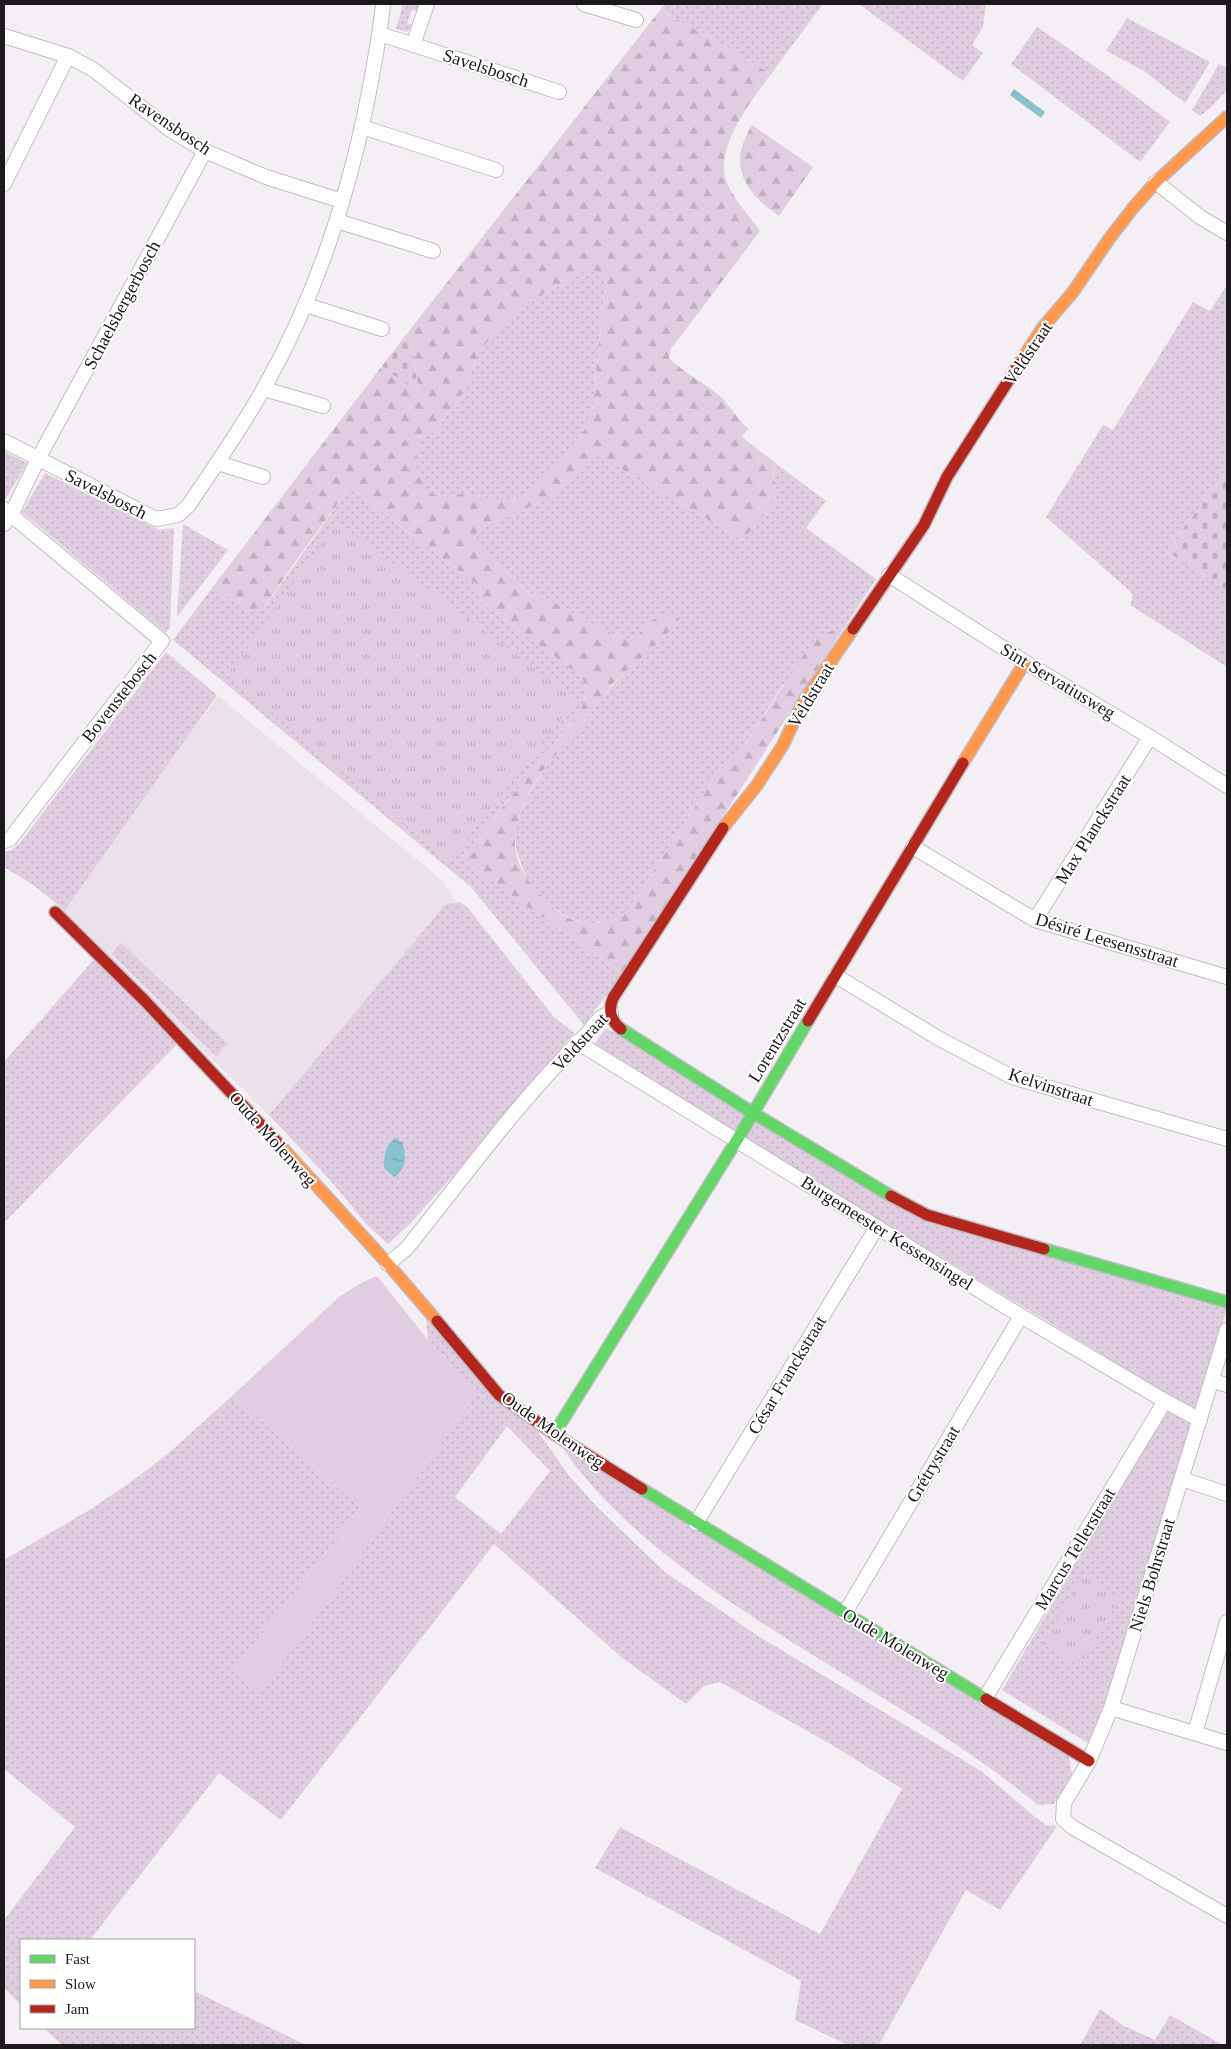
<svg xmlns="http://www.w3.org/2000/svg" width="1231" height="2049" font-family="'Times New Roman',serif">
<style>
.built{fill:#eae1ea}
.grass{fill:url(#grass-dots);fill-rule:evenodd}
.forest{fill:url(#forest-firs);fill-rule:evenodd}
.cemetery{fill:url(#cemetery-stones)}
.park{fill:url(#park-tufts)}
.garden{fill:#e0cde1}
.water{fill:url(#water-ripples)}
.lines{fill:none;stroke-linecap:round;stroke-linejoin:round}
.street-casing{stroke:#c0bdc0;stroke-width:16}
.fast-casing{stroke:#c0bdc0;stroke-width:14}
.slow-casing{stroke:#c0bdc0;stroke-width:14}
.jam-casing{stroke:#c0bdc0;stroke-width:14}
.street{stroke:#fdfdfd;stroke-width:14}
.fast{stroke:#63d668;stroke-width:11}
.slow{stroke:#ff974d;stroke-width:11}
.jam{stroke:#b3261e;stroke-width:11}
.labels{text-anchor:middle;stroke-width:4;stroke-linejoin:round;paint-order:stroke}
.street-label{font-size:18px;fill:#1c191c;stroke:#fff}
</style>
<defs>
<pattern id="grass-dots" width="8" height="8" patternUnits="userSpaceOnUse" patternTransform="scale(1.25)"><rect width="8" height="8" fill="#e0cde1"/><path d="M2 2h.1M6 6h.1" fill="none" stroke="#c0afc0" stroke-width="1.8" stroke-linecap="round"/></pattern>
<pattern id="forest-firs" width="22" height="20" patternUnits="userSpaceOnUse" patternTransform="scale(1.25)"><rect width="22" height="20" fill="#e0cde1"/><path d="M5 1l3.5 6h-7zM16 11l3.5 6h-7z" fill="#c0afc0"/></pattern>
<pattern id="cemetery-stones" width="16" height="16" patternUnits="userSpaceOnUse" patternTransform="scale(1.25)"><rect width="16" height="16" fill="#e0cde1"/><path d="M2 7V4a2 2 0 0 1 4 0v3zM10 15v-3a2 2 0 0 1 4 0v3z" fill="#c0afc0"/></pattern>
<pattern id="park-tufts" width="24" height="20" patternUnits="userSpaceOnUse" patternTransform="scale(1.25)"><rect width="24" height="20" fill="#e0cde1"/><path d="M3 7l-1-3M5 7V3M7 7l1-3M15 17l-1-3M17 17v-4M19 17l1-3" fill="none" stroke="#c0afc0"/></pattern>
<pattern id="water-ripples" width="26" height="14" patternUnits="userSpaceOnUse" patternTransform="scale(1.25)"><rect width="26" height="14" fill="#8ac2d0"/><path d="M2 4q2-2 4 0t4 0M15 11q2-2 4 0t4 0" fill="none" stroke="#76a6b2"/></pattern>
</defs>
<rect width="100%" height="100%" fill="#f4eff4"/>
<path class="built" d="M 218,696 L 443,881 L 456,902 L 446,905 L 269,1115 L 58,908 Z"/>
<g class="grass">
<path d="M 403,4 L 419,4 L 417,11 L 412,10 L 407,23 L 412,25 L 407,32 L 396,29 Z"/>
<path d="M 665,4 L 823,4 L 771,74 L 715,40 L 660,10 Z"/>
<path d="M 859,4 L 986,4 L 983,27 L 972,45 L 983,53 L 963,81 Z"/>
<path d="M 1127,18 L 1210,62 L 1185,103 L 1144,71 L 1106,51 Z"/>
<path d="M 1037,27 L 1107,75 L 1170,122 L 1140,162 L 1011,64 Z"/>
<path d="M 1219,64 L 1227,68 L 1227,90 L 1211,107 L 1200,116 L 1192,110 Z"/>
<path d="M 591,267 L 604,278 L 605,284 L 593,406 C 591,412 590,419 587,425 C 580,442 548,477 534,489 C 525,496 510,503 498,502 C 487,502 476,493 465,493 C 458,492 454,497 447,498 C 431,500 416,479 416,465 C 415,453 421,442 427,433 L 436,432 L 445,416 L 461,397 L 478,354 L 495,332 L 525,305 Z"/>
<path d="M 1227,285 L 1227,471 L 1166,551 L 1227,590 L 1227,667 L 1130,605 L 1133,594 L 1046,517 L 1103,425 L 1113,430 L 1193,302 L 1210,311 Z"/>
<path d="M 4,451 L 27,463 L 5,500 L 4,499 Z"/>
<path d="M 597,452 L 628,473 L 743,540 L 778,465 L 826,501 L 806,528 L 876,579 L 844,628 L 783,685 L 737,756 L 722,765 L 628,911 C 601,927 582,928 555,909 C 538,897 525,880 520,861 C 518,856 516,851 516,846 C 509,805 561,747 586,719 C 595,708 602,696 612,686 C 626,670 643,655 659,642 L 633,640 L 619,637 L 592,624 L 549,600 L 529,592 L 481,551 L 476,543 L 476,533 C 492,519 511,518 528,508 C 555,495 576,473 597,452 Z"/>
<path d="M 45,473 L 159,530 L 174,528 L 170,627 L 166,633 L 22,512 Z"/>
<path d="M 350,487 L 476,584 L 483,604 L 581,676 C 591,693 586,699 577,715 L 461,859 L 622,974 L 584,1025 L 471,887 L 173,640 L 212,588 L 259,615 Z"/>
<path d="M 183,524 L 228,550 L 177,617 Z"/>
<path d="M 166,652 L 217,695 L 65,910 L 33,885 L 4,867 L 4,851 L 10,851 L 19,844 Z"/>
<path d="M 460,902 L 467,907 L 554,1017 L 574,1033 L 484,1141 L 409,1225 L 388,1244 L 367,1225 L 330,1180 L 269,1115 L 446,904 ZM 400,1140 L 406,1156 L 399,1173 L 394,1177 L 386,1169 Z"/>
<path d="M 121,943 L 227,1043 L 217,1057 L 112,954 Z"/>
<path d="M 97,956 L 180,1041 L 4,1223 L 4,1062 Z"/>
<path d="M 606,1028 L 745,1115 L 735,1132 L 594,1045 Z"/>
<path d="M 756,1120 L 889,1200 L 1227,1308 L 1196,1411 L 745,1139 Z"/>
<path d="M 426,1320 L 537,1430 L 567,1473 L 597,1507 L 665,1572 L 755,1634 L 981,1771 L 1035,1817 L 1046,1825 L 1057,1826 L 1000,1910 L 966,1890 L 879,2045 L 848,2045 L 795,2020 L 801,1981 L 595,1868 L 620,1827 L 820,1934 L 902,1789 L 834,1746 L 720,1682 L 704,1686 L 686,1704 L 621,1657 L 494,1544 L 281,1820 L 219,1773 L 90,1940 L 21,1940 L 21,2005 L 4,1988 L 4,1920 L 75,1827 L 4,1769 L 4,1560 L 91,1509 L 135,1479 L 170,1452 L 233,1395 L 361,1508 L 234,1670 L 262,1691 L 476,1395 L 462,1380 L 447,1360 L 428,1340 ZM 507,1426 L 550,1471 L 501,1534 L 455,1497 Z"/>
<path d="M 1166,1410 L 1192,1423 L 1103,1718 L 1088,1743 L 1002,1690 Z"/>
<path d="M 557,1440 L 1069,1756 L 1072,1775 L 1054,1804 L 1038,1805 C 942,1726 829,1670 726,1599 C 662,1555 600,1505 557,1440 Z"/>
<path d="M 194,1991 L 306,2045 L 62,2045 L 44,2028 L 194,2028 Z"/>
<path d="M 1100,2009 L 1124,2026 L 1155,2040 L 1170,2015 L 1221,2044 L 1080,2045 Z"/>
</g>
<g class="forest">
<path d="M 660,10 L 715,40 L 771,74 C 752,100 715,146 726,180 C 732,198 749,215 760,231 L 671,349 L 669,358 C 684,373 703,382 720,396 C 727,402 743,426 748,428 L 742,437 L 778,465 L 772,476 L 776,487 L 774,501 L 743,540 L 628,473 L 597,453 C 576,473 555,495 528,508 C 511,518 492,519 476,533 L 476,543 L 481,551 L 529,592 L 549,600 L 618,637 L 633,640 C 648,625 657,608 680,618 C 674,626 667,634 660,641 C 644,657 625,670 610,687 C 603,696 597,706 590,714 C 560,751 515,793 515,843 C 515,868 535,892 552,907 C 579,929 600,927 628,911 L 722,765 L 737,756 L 811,644 L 822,634 L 844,628 L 622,974 L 461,859 L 577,715 C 586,699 591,693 581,676 L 483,604 L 476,584 L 350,487 L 295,562 L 259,615 L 212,588 L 382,366 L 419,393 L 409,331 ZM 591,267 L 604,278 L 605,284 L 593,406 C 591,412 590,419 587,425 C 580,442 548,477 534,489 C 525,496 510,503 498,502 C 487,502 477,493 465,493 C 458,492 451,499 443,497 C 434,496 428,491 423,482 C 412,466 416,449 427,433 L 436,432 L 445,416 L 461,397 L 478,354 L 495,332 L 525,305 Z"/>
<path d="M 752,125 L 813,167 L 779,216 C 744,192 727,165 752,125 Z"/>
</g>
<g class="cemetery">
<path d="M 409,331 L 419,394 L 382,366 Z"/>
<path d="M 1227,471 L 1227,590 L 1166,551 Z"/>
</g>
<g class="park">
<path d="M 337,522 L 577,699 L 449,861 L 227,675 Z"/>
<path d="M 1085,1574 L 1120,1598 L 1079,1666 L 1043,1644 Z"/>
</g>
<path class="garden" d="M 377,1276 L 428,1340 L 447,1360 L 462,1380 L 476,1395 L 262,1692 L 234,1670 L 361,1508 L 233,1395 L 339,1297 L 363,1282 Z"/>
<g class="water">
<path d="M 1014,89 L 1045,112 L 1041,118 L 1010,95 Z"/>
<path d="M 395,1138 L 402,1142 C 407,1155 407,1169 394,1177 L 384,1168 C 384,1157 385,1145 395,1138 Z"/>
</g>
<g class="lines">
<g class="street-casing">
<g id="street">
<path d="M 584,4 L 636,20"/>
<path d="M 380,34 L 559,92"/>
<path d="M 4,36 L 68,56 L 94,70 L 169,129 L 205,151 L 266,177 L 342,201"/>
<path d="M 413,45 L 427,4"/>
<path d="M 362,127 L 496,170"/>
<path d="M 1156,182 L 1200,217 L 1227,233"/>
<path d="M 4,184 L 68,56"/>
<path d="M 337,221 L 433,251"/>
<path d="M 306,305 L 382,329"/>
<path d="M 264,389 L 323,406"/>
<path d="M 4,441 L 156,519 L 178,515 L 188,506 C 214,468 241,429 264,388 C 315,298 348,199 368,97 C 374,66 380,35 383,4"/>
<path d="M 218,463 L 263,477"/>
<path d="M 4,509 L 162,641 L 10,839 L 4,841"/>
<path d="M 4,524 L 11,515 L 38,459 L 205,151"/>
<path d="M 889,575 L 1025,662 L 1150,737 L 1227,786"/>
<path d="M 913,847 L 1035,920 L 1227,977"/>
<path d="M 1035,920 L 1150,737"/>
<path d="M 836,976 L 938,1038 L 1012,1077 L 1227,1139"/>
<path d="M 577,1042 L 1021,1316 L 1165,1401 L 1200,1420"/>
<path d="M 388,1264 L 407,1248 C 465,1176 520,1099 586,1035 C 594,1026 598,1016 611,1013"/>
<path d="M 1227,1330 L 1111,1708 L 1089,1761 L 1064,1803 L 1063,1819 L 1072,1827 L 1227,1916"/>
<path d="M 1212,1381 L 1227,1385"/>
<path d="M 1182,1479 L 1227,1494"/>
<path d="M 696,1523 L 877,1227"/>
<path d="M 845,1613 L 1021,1316"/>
<path d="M 985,1698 L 1165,1401"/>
<path d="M 1111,1708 L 1227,1743"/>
<path d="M 1195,1733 L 1227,1622"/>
</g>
</g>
<g class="fast-casing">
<g id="fast">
<path d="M 621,1029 L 753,1113 L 891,1196"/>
<path d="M 1044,1249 L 1227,1302"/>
<path d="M 554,1434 L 737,1140 L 808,1021"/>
<path d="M 642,1489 L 986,1699"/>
</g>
</g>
<g class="slow-casing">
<g id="slow">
<path d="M 1019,364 L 1043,327 L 1073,292 L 1109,239 L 1133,208 L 1156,182 L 1227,117"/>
<path d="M 963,763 L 1025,662"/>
<path d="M 723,828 L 757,785 L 783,745 L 802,704 L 853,629"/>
<path d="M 277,1142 L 388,1264 L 437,1321"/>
</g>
</g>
<g class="jam-casing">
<g id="jam">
<path d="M 853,629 L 924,525 L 947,477 L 1019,364"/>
<path d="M 55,912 L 145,1001 L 277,1142"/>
<path d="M 808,1021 L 963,763"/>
<path d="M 621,1029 C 611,1021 608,1010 613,998 L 723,828"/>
<path d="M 891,1196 L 927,1215 L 1044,1249"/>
<path d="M 437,1321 L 499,1395 L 554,1434 L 642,1489"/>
<path d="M 986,1699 L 1089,1761"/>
</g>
</g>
<use href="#street" class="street"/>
<use href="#fast" class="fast"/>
<use href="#slow" class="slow"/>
<use href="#jam" class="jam"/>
</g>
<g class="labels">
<g class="street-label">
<text transform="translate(486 68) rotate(18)" y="6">Savelsbosch</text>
<text transform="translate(170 124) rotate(34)" y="6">Ravensbosch</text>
<text transform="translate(122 305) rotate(-62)" y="6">Schaelsbergerbosch</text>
<text transform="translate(1028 353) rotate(-56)" y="6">Veldstraat</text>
<text transform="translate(106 494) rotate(27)" y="6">Savelsbosch</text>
<text transform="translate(1058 681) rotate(31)" y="6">Sint Servatiusweg</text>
<text transform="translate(811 695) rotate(-59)" y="6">Veldstraat</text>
<text transform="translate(119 697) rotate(-52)" y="6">Bovenstebosch</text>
<text transform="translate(1093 829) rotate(-58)" y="6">Max Planckstraat</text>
<text transform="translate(1107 940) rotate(17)" y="6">Désiré Leesensstraat</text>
<text transform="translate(777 1040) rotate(-59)" y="6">Lorentzstraat</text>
<text transform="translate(580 1042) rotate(-47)" y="6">Veldstraat</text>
<text transform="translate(1051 1087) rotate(18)" y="6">Kelvinstraat</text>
<text transform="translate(273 1139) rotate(48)" y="6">Oude Molenweg</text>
<text transform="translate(887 1233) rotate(32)" y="6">Burgemeester Kessensingel</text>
<text transform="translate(787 1375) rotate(-59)" y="6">César Franckstraat</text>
<text transform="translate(553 1430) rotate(35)" y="6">Oude Molenweg</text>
<text transform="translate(933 1464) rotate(-59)" y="6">Grétrystraat</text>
<text transform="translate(1075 1549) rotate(-59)" y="6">Marcus Tellerstraat</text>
<text transform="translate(1152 1575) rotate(-73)" y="6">Niels Bohrstraat</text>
<text transform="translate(896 1644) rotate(31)" y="6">Oude Molenweg</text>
</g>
</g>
<rect width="1231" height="2049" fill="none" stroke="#1c191c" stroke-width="10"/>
<rect x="20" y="1939" width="175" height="90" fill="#ffffff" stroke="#a4a3a4"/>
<rect x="30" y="1955" width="25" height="8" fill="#63d668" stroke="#a4a3a4"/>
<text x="65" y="1964" font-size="15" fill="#1c191c">Fast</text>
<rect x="30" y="1980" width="25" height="8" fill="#ff974d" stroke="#a4a3a4"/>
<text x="65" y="1989" font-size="15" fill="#1c191c">Slow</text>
<rect x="30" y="2005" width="25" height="8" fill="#b3261e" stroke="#a4a3a4"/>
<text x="65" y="2014" font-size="15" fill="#1c191c">Jam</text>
</svg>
